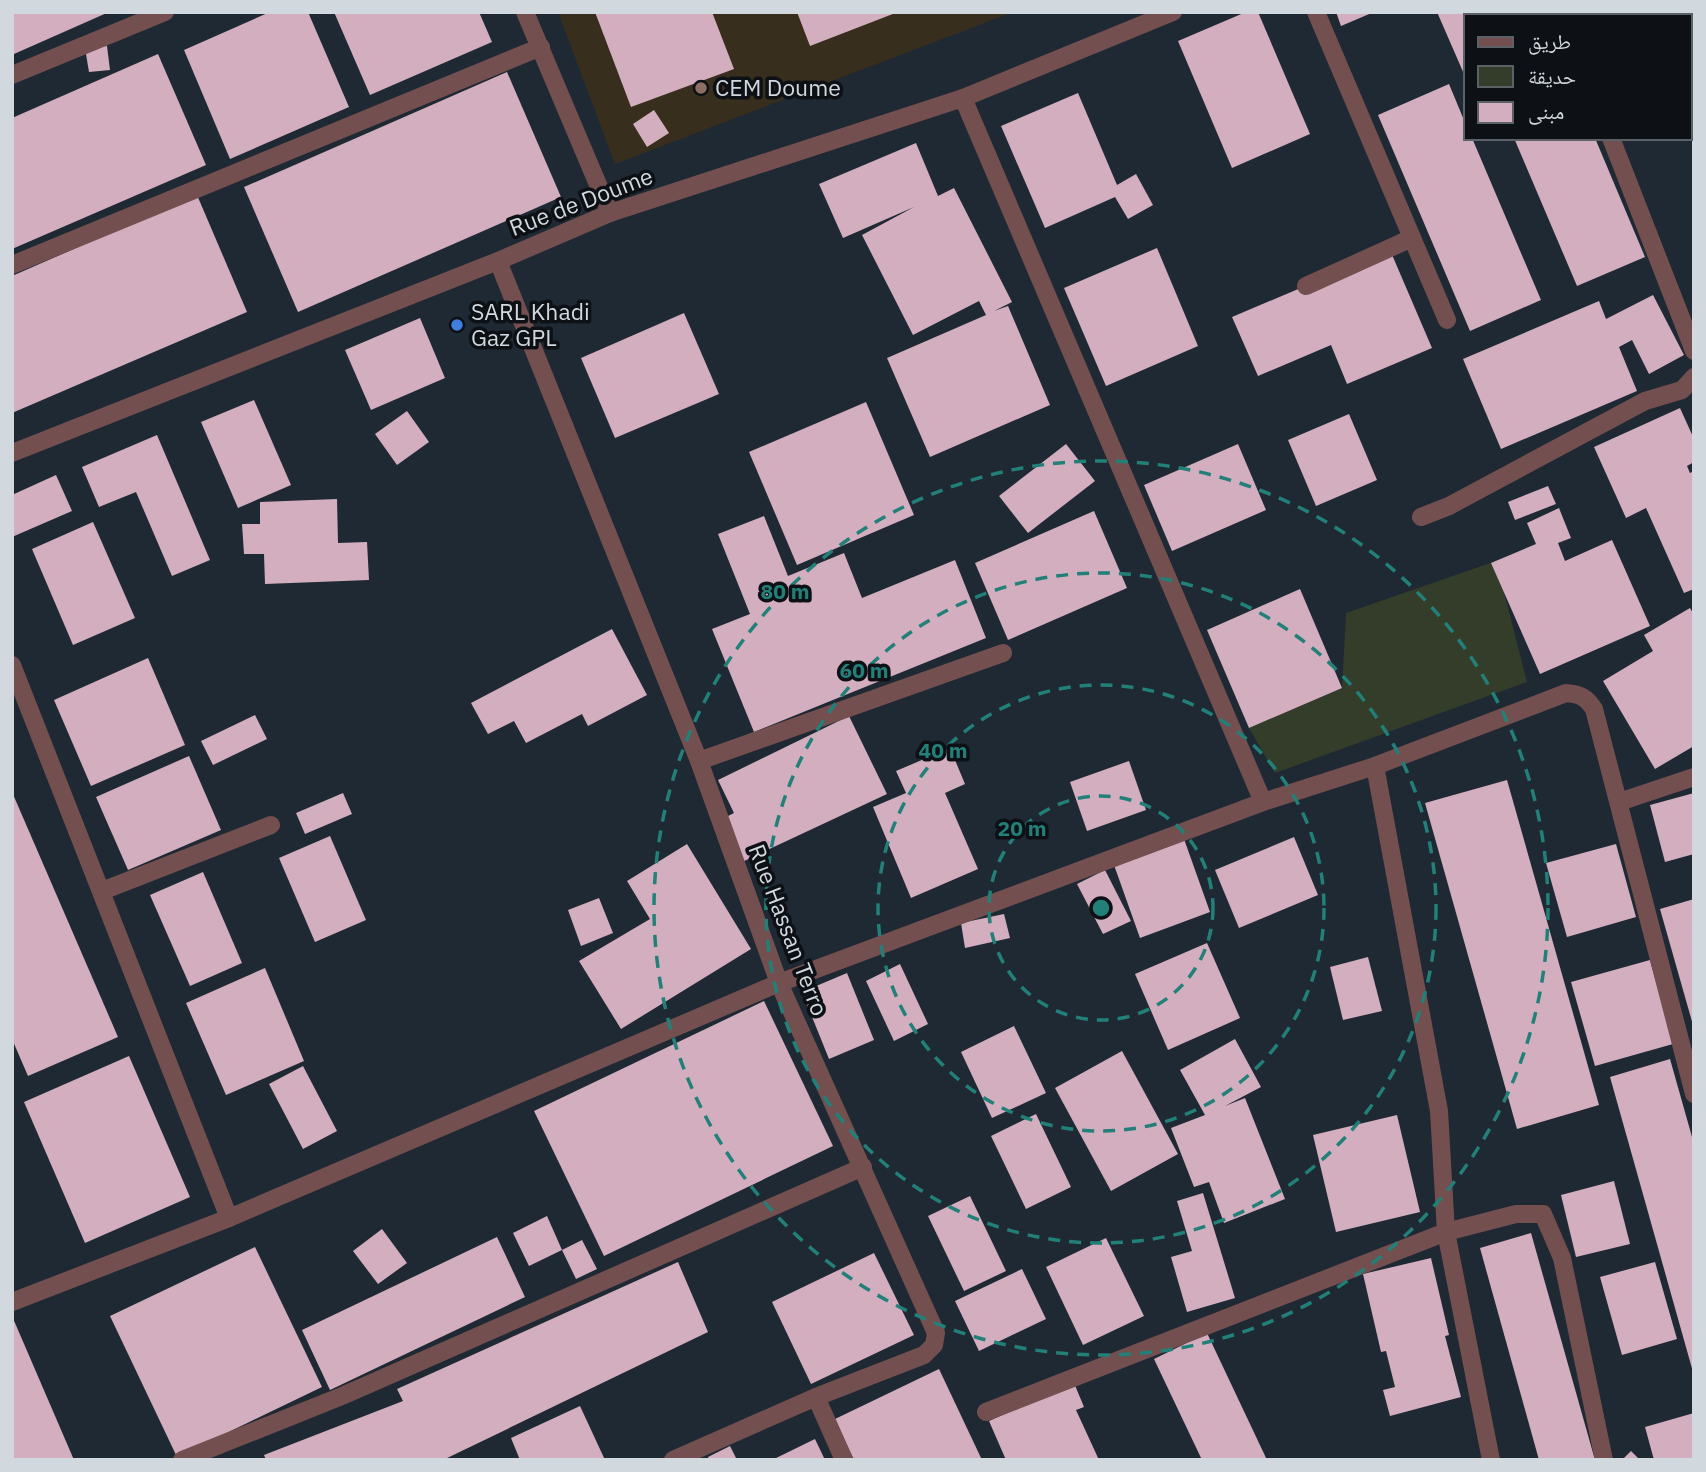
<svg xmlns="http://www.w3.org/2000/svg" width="1706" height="1472" font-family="'IBM Plex Sans','Noto Naskh Arabic',sans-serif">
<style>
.education{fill:#382e1e}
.green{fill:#343c2a}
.building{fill:#d3aebf}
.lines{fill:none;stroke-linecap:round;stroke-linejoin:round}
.street{stroke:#734f4f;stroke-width:18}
.ring{fill:none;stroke:#228079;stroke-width:3.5;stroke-dasharray:12 9}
.education-dot{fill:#8d6e63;stroke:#0d1116;stroke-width:2.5}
.shop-dot{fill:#3f7fe0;stroke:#0d1116;stroke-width:2.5}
.labels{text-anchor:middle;stroke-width:7;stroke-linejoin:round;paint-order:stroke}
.poi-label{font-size:23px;fill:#d1d8de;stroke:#0d1116;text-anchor:start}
.street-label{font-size:23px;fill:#d1d8de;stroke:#0d1116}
.centre{fill:#228079;stroke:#0d1116;stroke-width:3.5}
.ring-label{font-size:21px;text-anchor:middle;font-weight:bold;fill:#228079;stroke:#0d1116;stroke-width:7;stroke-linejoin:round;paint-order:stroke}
</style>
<rect width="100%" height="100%" fill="#1f2933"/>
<path class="education" d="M 558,12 L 1013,12 L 615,164 Z"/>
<path class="green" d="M 1496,561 L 1527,682 L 1275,773 L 1249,728 L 1342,688 L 1346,613 Z"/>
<g class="building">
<path d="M 12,12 L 109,12 L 14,54 Z"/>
<path d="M 270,12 L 308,12 L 349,107 L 230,159 L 184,50 Z"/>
<path d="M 334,12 L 479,12 L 492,42 L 370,95 Z"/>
<path d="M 595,12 L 712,12 L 734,69 L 631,107 Z"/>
<path d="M 797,12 L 898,12 L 810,46 Z"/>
<path d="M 1246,12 L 1258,12 L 1310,134 L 1232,168 L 1178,41 Z"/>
<path d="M 1336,12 L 1374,12 L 1341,26 Z"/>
<path d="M 1437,12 L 1519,12 L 1521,16 L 1466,16 L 1466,73 L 1464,74 Z"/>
<path d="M 107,46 L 110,70 L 89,72 L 85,48 Z"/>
<path d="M 158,54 L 206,165 L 12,249 L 12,118 Z"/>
<path d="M 507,72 L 561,197 L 298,312 L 244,187 Z"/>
<path d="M 1449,84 L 1466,125 L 1466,138 L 1472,138 L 1541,300 L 1470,331 L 1378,115 Z"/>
<path d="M 1078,93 L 1117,185 L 1136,174 L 1153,205 L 1128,219 L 1115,197 L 1045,228 L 1001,126 Z"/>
<path d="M 654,110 L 669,133 L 647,147 L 633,124 Z"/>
<path d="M 1514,138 L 1595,138 L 1645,257 L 1577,286 Z"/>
<path d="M 916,143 L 938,196 L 954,188 L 1012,302 L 994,311 L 1008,306 L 1050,405 L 930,457 L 887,358 L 986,315 L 979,301 L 913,335 L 862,235 L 914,207 L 843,238 L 819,184 Z"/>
<path d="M 197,195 L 247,312 L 12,413 L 12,276 Z"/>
<path d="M 1157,248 L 1198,346 L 1106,386 L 1064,288 Z"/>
<path d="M 1390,250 L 1432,348 L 1347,384 L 1331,345 L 1258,376 L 1232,317 Z"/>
<path d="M 1653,295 L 1684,355 L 1649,374 L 1632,340 L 1619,347 L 1637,391 L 1501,449 L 1463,359 L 1599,301 L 1606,319 Z"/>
<path d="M 684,313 L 719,394 L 615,438 L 581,358 Z"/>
<path d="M 420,318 L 445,378 L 371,410 L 345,350 Z"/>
<path d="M 254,400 L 291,485 L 238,508 L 201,422 Z"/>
<path d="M 866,402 L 914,515 L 797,565 L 749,452 Z"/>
<path d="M 1680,408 L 1694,439 L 1694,462 L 1687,466 L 1690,473 L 1694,471 L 1694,589 L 1684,593 L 1646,508 L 1626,518 L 1594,447 Z"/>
<path d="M 407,411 L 429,442 L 397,465 L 375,434 Z"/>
<path d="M 1349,414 L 1377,480 L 1316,506 L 1288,440 Z"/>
<path d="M 157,435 L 210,560 L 172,576 L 136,492 L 99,507 L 82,467 Z"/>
<path d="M 1066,444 L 1095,481 L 1028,533 L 999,496 Z"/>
<path d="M 1238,444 L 1266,510 L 1172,551 L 1144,485 Z"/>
<path d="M 56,475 L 72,511 L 12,537 L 12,495 Z"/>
<path d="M 1548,486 L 1556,504 L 1515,520 L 1508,502 Z"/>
<path d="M 337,499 L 338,543 L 367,542 L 369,580 L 265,584 L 264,554 L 244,554 L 242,524 L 260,524 L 260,502 Z"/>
<path d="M 1559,508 L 1571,538 L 1558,543 L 1565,561 L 1612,540 L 1650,626 L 1540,674 L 1491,563 L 1536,544 L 1527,523 Z"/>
<path d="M 1094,511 L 1127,588 L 1008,640 L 975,563 Z"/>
<path d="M 764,516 L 788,576 L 844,553 L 862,598 L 955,560 L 986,638 L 754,732 L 712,629 L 750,614 L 718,534 Z"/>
<path d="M 93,522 L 135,618 L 73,645 L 32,549 Z"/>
<path d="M 1300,589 L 1342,688 L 1249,728 L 1207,630 Z"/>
<path d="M 1690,608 L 1694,615 L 1694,746 L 1655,769 L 1603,681 L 1653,651 L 1644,635 Z"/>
<path d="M 612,629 L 647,695 L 588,726 L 582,714 L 526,743 L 514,721 L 488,734 L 471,703 Z"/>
<path d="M 148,658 L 185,745 L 91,786 L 54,700 Z"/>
<path d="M 255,715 L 267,739 L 213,765 L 201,741 Z"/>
<path d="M 849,716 L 887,794 L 742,862 L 722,819 L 734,813 L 718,780 Z"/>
<path d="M 950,748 L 965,784 L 945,793 L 978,869 L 911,898 L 873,807 L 906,793 L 896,771 Z"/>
<path d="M 189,756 L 221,830 L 128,870 L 96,797 Z"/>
<path d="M 1129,761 L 1146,810 L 1087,831 L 1070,782 Z"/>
<path d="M 1507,780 L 1599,1105 L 1517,1129 L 1425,803 Z"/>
<path d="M 12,792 L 118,1037 L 28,1076 L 12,1039 Z"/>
<path d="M 343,793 L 352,814 L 305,834 L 296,813 Z"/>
<path d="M 1694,793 L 1694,854 L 1665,862 L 1650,805 Z"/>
<path d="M 330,836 L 366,920 L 315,942 L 279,858 Z"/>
<path d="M 1294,837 L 1318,895 L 1239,928 L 1215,870 Z"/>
<path d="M 1184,839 L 1210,912 L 1140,938 L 1114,865 Z"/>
<path d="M 687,844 L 751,949 L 621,1029 L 579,961 L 650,919 L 627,881 Z"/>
<path d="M 1616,844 L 1636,917 L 1567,937 L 1546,863 Z"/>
<path d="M 1105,870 L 1131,921 L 1103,934 L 1077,884 Z"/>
<path d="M 203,872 L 242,963 L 190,986 L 150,895 Z"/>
<path d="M 599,898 L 613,933 L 581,946 L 568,910 Z"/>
<path d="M 1694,899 L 1694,1025 L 1693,1025 L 1660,909 Z"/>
<path d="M 1004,914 L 1010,938 L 965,948 L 961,923 Z"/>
<path d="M 1207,943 L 1240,1018 L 1168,1050 L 1135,974 Z"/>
<path d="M 1368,957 L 1382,1011 L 1343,1020 L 1330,967 Z"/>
<path d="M 1650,960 L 1673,1044 L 1595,1066 L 1571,982 Z"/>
<path d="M 900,964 L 928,1024 L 894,1041 L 866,981 Z"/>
<path d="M 265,968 L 304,1061 L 226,1095 L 186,1003 Z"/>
<path d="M 847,973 L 874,1040 L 829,1059 L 802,992 Z"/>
<path d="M 764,1001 L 833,1146 L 604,1256 L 534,1111 Z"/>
<path d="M 1014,1026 L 1046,1093 L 992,1118 L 961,1052 Z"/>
<path d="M 1235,1039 L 1261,1087 L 1225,1106 L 1245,1098 L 1285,1199 L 1224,1223 L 1209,1182 L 1194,1187 L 1171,1128 L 1205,1115 L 1180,1070 Z"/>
<path d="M 1122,1051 L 1178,1154 L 1111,1191 L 1055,1088 Z"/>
<path d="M 129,1056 L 190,1197 L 85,1243 L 24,1102 Z"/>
<path d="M 1670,1059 L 1694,1144 L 1693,1372 L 1610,1077 Z"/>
<path d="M 303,1066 L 337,1131 L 303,1149 L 269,1084 Z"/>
<path d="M 1036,1114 L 1071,1187 L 1026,1209 L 991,1136 Z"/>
<path d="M 1397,1115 L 1420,1212 L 1336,1232 L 1313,1135 Z"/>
<path d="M 1614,1181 L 1630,1244 L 1576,1257 L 1561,1195 Z"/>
<path d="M 1203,1193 L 1235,1298 L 1187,1312 L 1171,1257 L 1192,1251 L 1177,1201 Z"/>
<path d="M 970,1196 L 1006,1271 L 964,1291 L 928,1216 Z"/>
<path d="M 547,1216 L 562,1250 L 582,1240 L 597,1269 L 576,1279 L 562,1250 L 529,1266 L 513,1233 Z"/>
<path d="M 382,1229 L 407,1263 L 378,1284 L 353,1251 Z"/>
<path d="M 1531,1233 L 1595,1460 L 1539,1460 L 1480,1248 Z"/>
<path d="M 497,1237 L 525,1297 L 330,1390 L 302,1330 Z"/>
<path d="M 1106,1238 L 1144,1316 L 1083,1345 L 1046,1267 Z"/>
<path d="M 255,1247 L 322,1387 L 177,1457 L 110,1316 Z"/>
<path d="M 874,1253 L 914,1335 L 811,1384 L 772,1302 Z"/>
<path d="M 1431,1258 L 1449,1335 L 1445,1336 L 1461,1397 L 1390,1416 L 1383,1390 L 1395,1387 L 1386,1351 L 1381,1352 L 1363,1274 Z"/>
<path d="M 678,1262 L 708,1332 L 443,1460 L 266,1460 L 264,1455 L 403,1401 L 397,1389 Z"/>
<path d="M 1655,1262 L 1677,1339 L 1622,1355 L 1600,1277 Z"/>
<path d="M 1022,1269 L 1046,1319 L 979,1351 L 955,1301 Z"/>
<path d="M 12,1316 L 74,1460 L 12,1460 Z"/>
<path d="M 1207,1333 L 1267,1460 L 1202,1460 L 1154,1359 Z"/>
<path d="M 939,1369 L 982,1460 L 854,1460 L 835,1419 Z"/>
<path d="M 1074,1383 L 1084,1407 L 1076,1410 L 1099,1460 L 1006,1460 L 989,1421 Z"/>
<path d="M 580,1406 L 605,1460 L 520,1460 L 511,1438 Z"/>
<path d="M 1694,1413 L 1694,1460 L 1654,1460 L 1645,1427 Z"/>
<path d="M 815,1439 L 825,1460 L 772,1460 Z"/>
<path d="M 730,1446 L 737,1460 L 709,1460 L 708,1457 Z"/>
<path d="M 1631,1451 L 1640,1460 L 1622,1460 Z"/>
</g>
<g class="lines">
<g class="street">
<path d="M 525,12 L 610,213"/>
<path d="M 1316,12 L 1447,320"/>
<path d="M 1562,12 L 1564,16"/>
<path d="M 12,75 L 165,12"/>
<path d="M 963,98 L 1263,802"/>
<path d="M 1611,138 L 1694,351"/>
<path d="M 498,261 L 699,761 L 779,983 L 936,1333 L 934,1345 L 924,1355 L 816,1397 L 673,1460"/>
<path d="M 12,265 L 541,47"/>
<path d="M 1306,286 L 1412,238"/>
<path d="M 12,453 L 498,261 L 610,213 L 963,98 L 1173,12"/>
<path d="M 1421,517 L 1449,506 L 1645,401 L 1682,390 L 1694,377"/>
<path d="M 12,665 L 229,1218"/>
<path d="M 699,761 L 1003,653"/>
<path d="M 1375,766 L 1566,693 C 1580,694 1586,697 1594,709 L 1694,1094"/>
<path d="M 1619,802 L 1694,777"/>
<path d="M 102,891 L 271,825"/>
<path d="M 12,1302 L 229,1218 L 779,983 L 1263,802 L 1375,766 L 1439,1111 L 1446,1232 L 1491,1460"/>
<path d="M 816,1397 L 844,1460"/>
<path d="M 986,1412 L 1446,1232 L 1516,1214 L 1543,1214 L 1562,1258 L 1604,1460"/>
<path d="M 182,1460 L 342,1396 L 863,1167"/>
</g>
</g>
<g class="ring">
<circle cx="1101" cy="908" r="112"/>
<circle cx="1101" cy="908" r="223"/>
<circle cx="1101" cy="908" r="335"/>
<circle cx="1101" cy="908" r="447"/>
</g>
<circle class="education-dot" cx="701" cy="88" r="7"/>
<circle class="shop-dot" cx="457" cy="325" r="7"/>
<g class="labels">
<g class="poi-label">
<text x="715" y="96">CEM Doume</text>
<text x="471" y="320">SARL Khadi<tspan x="471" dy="26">Gaz GPL</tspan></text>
</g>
<g class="street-label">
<text transform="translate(581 202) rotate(-21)" y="8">Rue de Doume</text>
<text transform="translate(788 930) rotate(69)" y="8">Rue Hassan Terro</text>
</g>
</g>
<circle cx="1101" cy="908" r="10" class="centre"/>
<g class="ring-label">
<text x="785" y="599">80 m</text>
<text x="864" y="678">60 m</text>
<text x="943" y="758">40 m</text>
<text x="1022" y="836">20 m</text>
</g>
<rect width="1706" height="1472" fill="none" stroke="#d1d8de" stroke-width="28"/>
<rect x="1464" y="14" width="228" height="126" fill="#0d1116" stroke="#5b6166" stroke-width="2"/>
<rect x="1478" y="37" width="35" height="10" fill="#734f4f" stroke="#5b6166" stroke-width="2"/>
<text x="1528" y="49" font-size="21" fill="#d1d8de">طريق</text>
<rect x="1478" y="66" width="35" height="21" fill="#343c2a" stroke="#5b6166" stroke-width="2"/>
<text x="1528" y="84" font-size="21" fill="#d1d8de">حديقة</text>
<rect x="1478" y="102" width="35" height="21" fill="#d3aebf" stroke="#5b6166" stroke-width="2"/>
<text x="1528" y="119" font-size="21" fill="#d1d8de">مبنى</text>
</svg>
